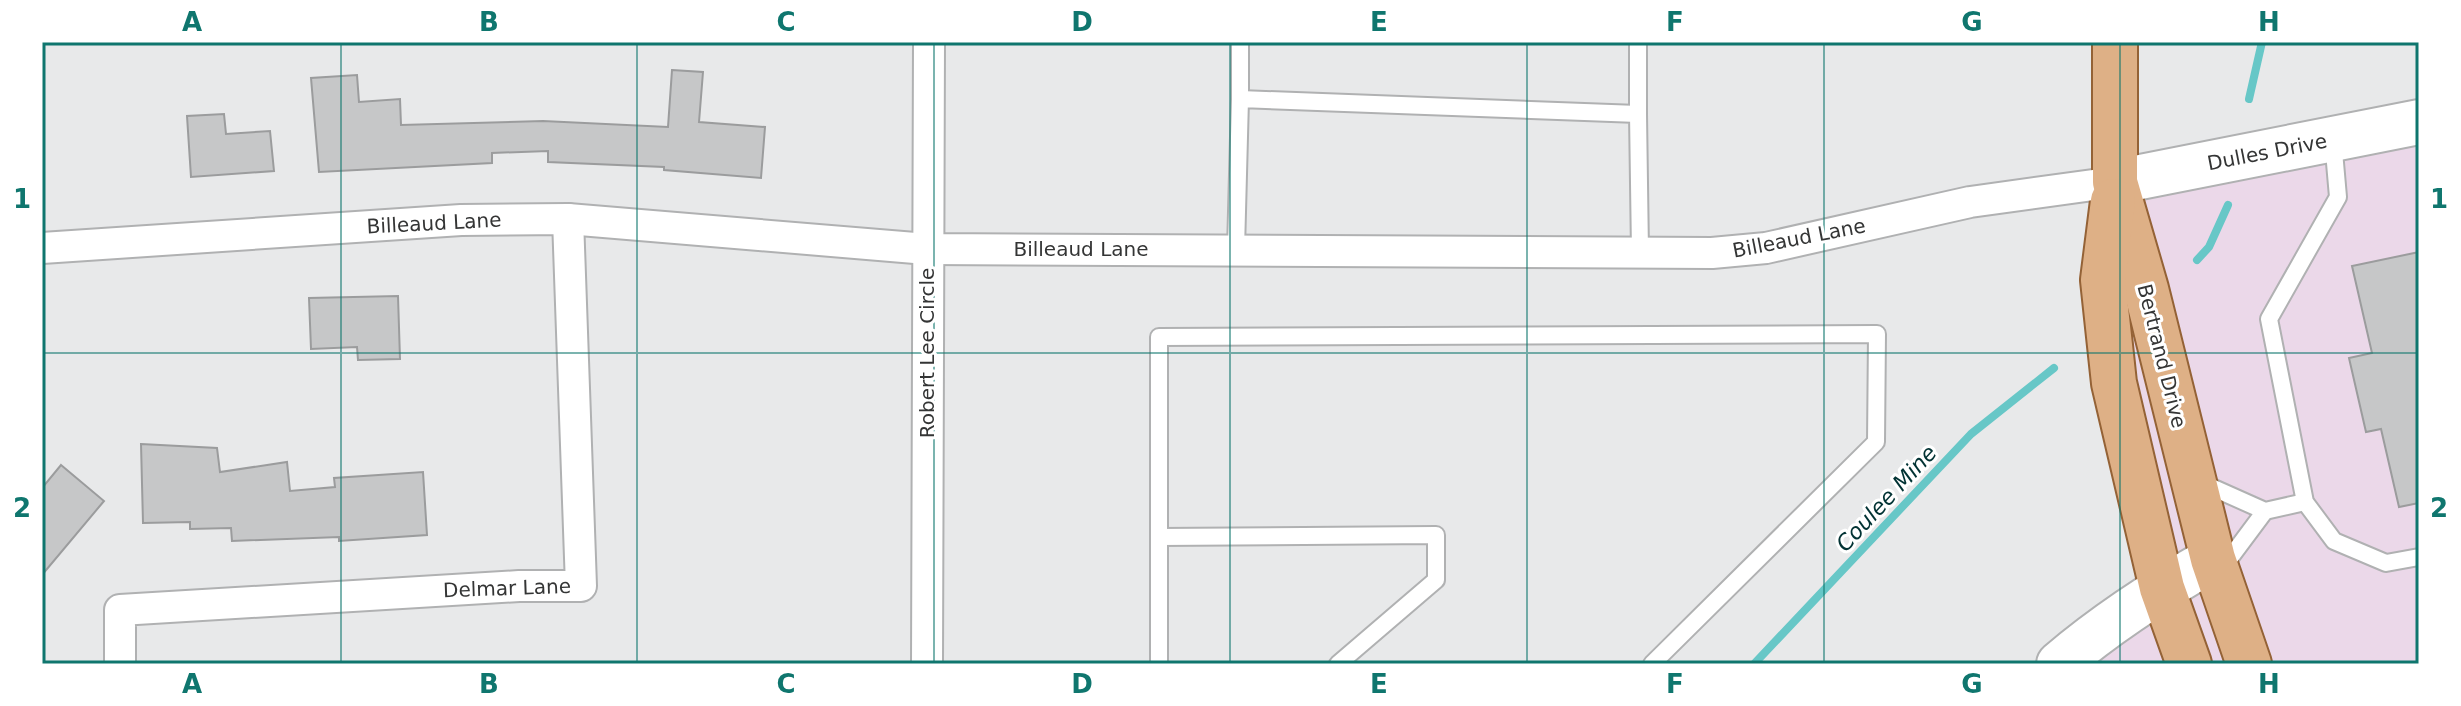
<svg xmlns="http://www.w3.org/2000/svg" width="2461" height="706" font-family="'DejaVu Sans',sans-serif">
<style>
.industrial{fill:#ebd8e9}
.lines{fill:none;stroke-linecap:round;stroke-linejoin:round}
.stream{stroke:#67c7c7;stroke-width:8}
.building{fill:#c6c7c8;stroke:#9b9c9d;stroke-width:2}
.lane-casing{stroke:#b0b1b2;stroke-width:20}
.street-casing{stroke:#b0b1b2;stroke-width:34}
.secondary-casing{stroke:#b0b1b2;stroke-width:48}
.primary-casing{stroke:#946236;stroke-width:48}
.lane{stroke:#fff;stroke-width:16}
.street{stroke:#fff;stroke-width:30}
.secondary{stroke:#fff;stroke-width:44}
.primary{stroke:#deb086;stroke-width:44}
.grid{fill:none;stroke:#0f766e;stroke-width:2;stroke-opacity:0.55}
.labels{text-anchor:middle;stroke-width:6;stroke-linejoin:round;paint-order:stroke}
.street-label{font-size:20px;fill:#343535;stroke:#fff}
.water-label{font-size:22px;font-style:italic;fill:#013233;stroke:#fff}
.neatline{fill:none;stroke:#0f766e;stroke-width:3}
.grid-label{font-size:26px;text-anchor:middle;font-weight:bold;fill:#0f766e}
</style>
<rect width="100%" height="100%" fill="#e8e9ea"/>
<path class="industrial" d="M 2419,140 L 2419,664 L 2080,664 L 2162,587 L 2115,182 Z"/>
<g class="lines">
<g class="stream">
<path d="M 2249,99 L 2262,42"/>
<path d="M 2197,260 L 2209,247 L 2228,205"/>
<path d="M 1754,664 L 1971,434 L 2054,368"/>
</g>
</g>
<g class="building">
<path d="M 672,70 L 703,72 L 699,122 L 765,127 L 761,178 L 664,170 L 664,167 L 548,162 L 548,151 L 492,153 L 492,163 L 319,172 L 311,78 L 357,75 L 359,102 L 400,99 L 401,125 L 543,121 L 668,127 Z"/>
<path d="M 224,114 L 226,134 L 270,131 L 274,171 L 191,177 L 187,116 Z"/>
<path d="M 2419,252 L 2419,503 L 2399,507 L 2381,429 L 2366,432 L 2349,358 L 2372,353 L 2352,266 Z"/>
<path d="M 398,296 L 400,359 L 358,360 L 357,347 L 311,349 L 309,298 Z"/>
<path d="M 141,444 L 217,448 L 220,472 L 287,462 L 290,491 L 335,487 L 334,478 L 423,472 L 427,535 L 339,541 L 339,537 L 232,541 L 231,528 L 190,529 L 190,522 L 143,523 Z"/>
<path d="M 61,465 L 104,501 L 42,575 L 42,488 Z"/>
</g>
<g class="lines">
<g class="lane-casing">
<g id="lane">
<path d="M 1240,42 L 1240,99"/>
<path d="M 1638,42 L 1638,114"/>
<path d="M 2333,140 L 2338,197 L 2269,319 L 2305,502 L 2334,541 L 2386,563 L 2419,557"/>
<path d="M 1236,249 L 1240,99 L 1638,114 L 1640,252"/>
<path d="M 2200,482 L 2265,511 L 2305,502"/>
<path d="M 1159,537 L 1436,535 L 1436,580 L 1338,664"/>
<path d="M 2221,570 L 2265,511"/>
<path d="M 1159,664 L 1159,337 L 1877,334 L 1876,442 L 1652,664"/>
</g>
</g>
<g class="street-casing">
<g id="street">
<path d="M 42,248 L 461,220 L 568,219 L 927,249 L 1712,253 L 1766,248 L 1970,202 L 2115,182"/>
<path d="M 120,664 L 120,610 L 519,586 L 581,586 L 568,219"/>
<path d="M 927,664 L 929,42"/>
</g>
</g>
<g class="secondary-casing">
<g id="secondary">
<path d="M 2115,182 L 2419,122"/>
<path d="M 2059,664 C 2107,623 2158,590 2213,559"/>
</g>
</g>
<g class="primary-casing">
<g id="primary">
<path d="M 2115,42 L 2115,182 L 2146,289 L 2213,559 L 2249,664"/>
<path d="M 2113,201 L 2103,280 L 2114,383 L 2162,588 L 2189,664"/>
</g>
</g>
<use href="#lane" class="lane"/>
<use href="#street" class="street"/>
<use href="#secondary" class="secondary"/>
<use href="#primary" class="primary"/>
</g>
<path class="grid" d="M 341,42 L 341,664M 637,42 L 637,664M 934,42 L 934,664M 1230,42 L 1230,664M 1527,42 L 1527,664M 1824,42 L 1824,664M 2120,42 L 2120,664M 42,353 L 2419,353"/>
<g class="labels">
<g class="street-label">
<text transform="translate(2267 152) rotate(-11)" y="7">Dulles Drive</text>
<text transform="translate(434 223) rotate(-3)" y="7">Billeaud Lane</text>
<text transform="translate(1799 238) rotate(-11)" y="7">Billeaud Lane</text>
<text x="1081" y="256">Billeaud Lane</text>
<text transform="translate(927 353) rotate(-90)" y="7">Robert Lee Circle</text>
<text transform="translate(2162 356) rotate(76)" y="7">Bertrand Drive</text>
<text transform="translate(507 588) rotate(-2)" y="7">Delmar Lane</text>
</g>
<g class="water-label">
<text transform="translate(1886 498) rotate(-47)" y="8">Coulee Mine</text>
</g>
</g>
<rect width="2461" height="706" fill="none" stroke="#ffffff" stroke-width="88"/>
<rect x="44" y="44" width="2373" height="618" class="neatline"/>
<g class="grid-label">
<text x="192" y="31">A</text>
<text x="489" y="31">B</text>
<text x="786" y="31">C</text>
<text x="1082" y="31">D</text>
<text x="1379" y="31">E</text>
<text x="1675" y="31">F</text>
<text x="1972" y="31">G</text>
<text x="2269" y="31">H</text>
<text x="22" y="208">1</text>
<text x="2439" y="208">1</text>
<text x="22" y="517">2</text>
<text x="2439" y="517">2</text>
<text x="192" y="693">A</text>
<text x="489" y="693">B</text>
<text x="786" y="693">C</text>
<text x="1082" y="693">D</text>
<text x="1379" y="693">E</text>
<text x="1675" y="693">F</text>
<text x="1972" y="693">G</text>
<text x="2269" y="693">H</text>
</g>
</svg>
